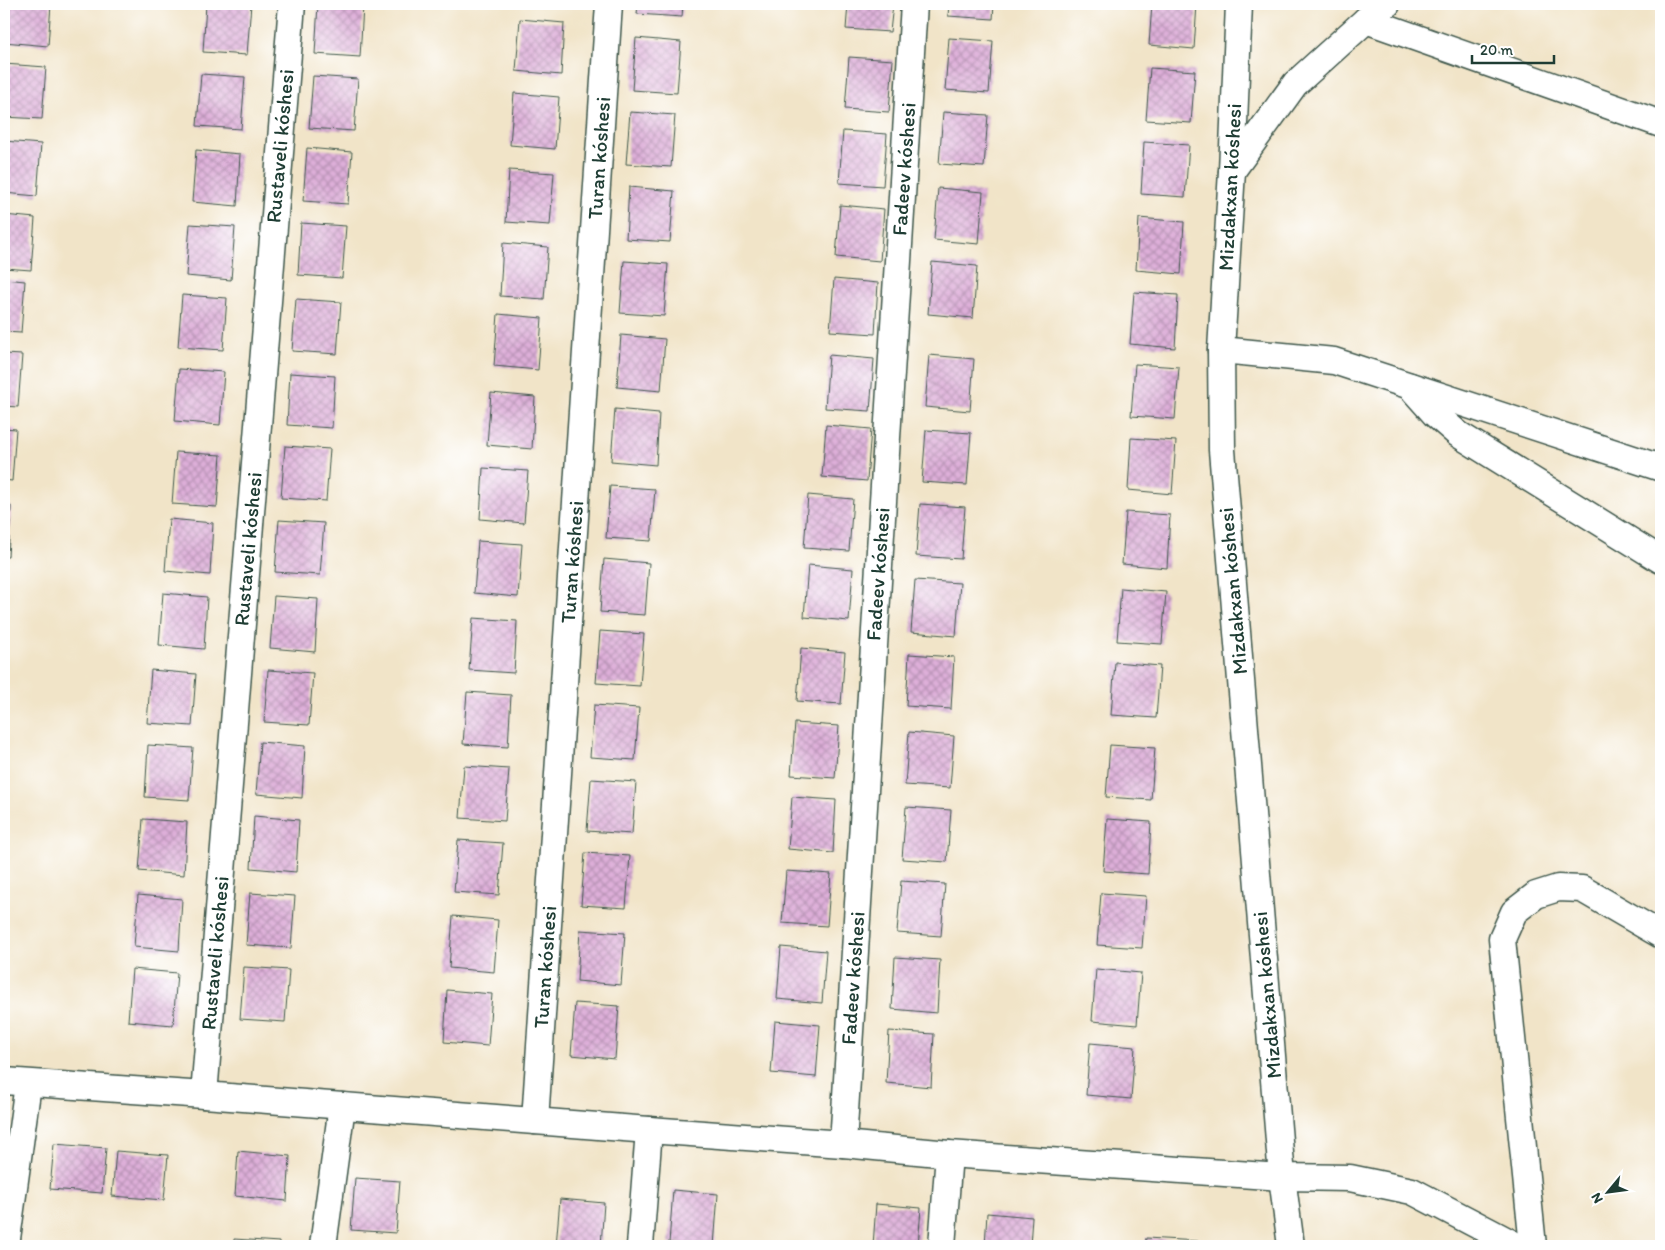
<svg xmlns="http://www.w3.org/2000/svg" width="1665" height="1250" font-family="Itim,sans-serif">
<style>
.building{fill:url(#building-cross-hatch)}
.lines{fill:none;stroke-linecap:round;stroke-linejoin:round}
.minor-casing{stroke:#3e564a;stroke-width:29}
.minor{stroke:#fff;stroke-width:26}
.labels{text-anchor:middle;stroke-width:4;stroke-linejoin:round;paint-order:stroke}
.street-label{font-size:21px;fill:#1f3d34;stroke:#fff}
</style>
<defs>
<pattern id="building-cross-hatch" width="8" height="8" patternUnits="userSpaceOnUse" patternTransform="scale(1.25)"><rect width="8" height="8" fill="#deafd9"/><path d="M0 0l8 8M0 8l8-8" fill="none" stroke="#b390b1"/></pattern>
</defs>
<rect width="100%" height="100%" fill="#fff"/>
<filter id="ink" filterUnits="userSpaceOnUse"><feTurbulence type="fractalNoise" baseFrequency=".02" numOctaves="2"/><feDisplacementMap in="SourceGraphic" scale="10" xChannelSelector="R" yChannelSelector="G"/><feConvolveMatrix kernelMatrix="1 2 1 2 8 2 1 2 1" color-interpolation-filters="sRGB"/></filter>
<filter id="wash" filterUnits="userSpaceOnUse"><feTurbulence type="fractalNoise" baseFrequency=".0096" numOctaves="4" result="noise"/><feDisplacementMap in="SourceGraphic" scale="20" xChannelSelector="R" yChannelSelector="G"/><feGaussianBlur stdDeviation="1.12" result="paint"/><feColorMatrix in="noise" values="0 0 0 0 0 0 0 0 0 0 0 0 0 0 0 0 0 1.4 0 .05"/><feComposite in="paint" operator="in"/></filter>
<g filter="url(#wash)">
<rect width="100%" height="100%" fill="#f1e4c8"/>
<g id="blocks">
<g class="building">
<path d="M 6,4 L 51,4 L 48,46 L 4,42 Z"/>
<path d="M 206,4 L 251,4 L 247,55 L 203,52 Z"/>
<path d="M 318,4 L 363,6 L 360,57 L 315,54 Z"/>
<path d="M 539,4 L 564,4 L 563,7 L 539,5 Z"/>
<path d="M 638,4 L 683,4 L 682,17 L 637,14 Z"/>
<path d="M 848,4 L 893,4 L 890,32 L 846,29 Z"/>
<path d="M 949,4 L 994,4 L 993,19 L 948,16 Z"/>
<path d="M 1152,4 L 1197,4 L 1194,49 L 1149,45 Z"/>
<path d="M 520,19 L 564,23 L 561,75 L 516,71 Z"/>
<path d="M 636,38 L 681,42 L 677,93 L 632,90 Z"/>
<path d="M 949,38 L 993,41 L 989,93 L 945,90 Z"/>
<path d="M 849,57 L 893,60 L 889,112 L 845,109 Z"/>
<path d="M 4,64 L 46,67 L 42,119 L 4,117 Z"/>
<path d="M 1150,68 L 1195,71 L 1191,123 L 1146,120 Z"/>
<path d="M 201,74 L 245,77 L 241,129 L 197,126 Z"/>
<path d="M 313,76 L 358,79 L 354,131 L 309,128 Z"/>
<path d="M 514,93 L 559,97 L 555,149 L 510,145 Z"/>
<path d="M 630,112 L 675,115 L 671,167 L 626,164 Z"/>
<path d="M 943,112 L 988,115 L 984,167 L 939,164 Z"/>
<path d="M 843,131 L 887,134 L 883,186 L 839,183 Z"/>
<path d="M 4,141 L 41,144 L 37,196 L 4,193 Z"/>
<path d="M 1144,142 L 1189,145 L 1185,197 L 1141,194 Z"/>
<path d="M 307,148 L 352,152 L 348,204 L 303,201 Z"/>
<path d="M 196,150 L 240,154 L 237,206 L 192,202 Z"/>
<path d="M 509,170 L 554,173 L 550,225 L 506,222 Z"/>
<path d="M 629,187 L 674,191 L 670,242 L 626,239 Z"/>
<path d="M 938,188 L 983,192 L 979,244 L 934,240 Z"/>
<path d="M 840,205 L 884,209 L 880,261 L 836,257 Z"/>
<path d="M 4,215 L 35,218 L 31,270 L 4,268 Z"/>
<path d="M 1139,218 L 1184,222 L 1181,274 L 1136,270 Z"/>
<path d="M 301,223 L 346,226 L 342,278 L 298,275 Z"/>
<path d="M 190,224 L 235,227 L 231,280 L 186,276 Z"/>
<path d="M 503,243 L 548,247 L 544,299 L 500,296 Z"/>
<path d="M 624,261 L 668,264 L 664,316 L 620,313 Z"/>
<path d="M 932,262 L 977,266 L 973,318 L 928,314 Z"/>
<path d="M 4,279 L 25,281 L 21,333 L 4,332 Z"/>
<path d="M 834,279 L 878,283 L 875,334 L 830,331 Z"/>
<path d="M 1134,292 L 1178,295 L 1175,348 L 1130,344 Z"/>
<path d="M 182,295 L 227,298 L 223,350 L 178,347 Z"/>
<path d="M 296,299 L 341,302 L 337,354 L 292,351 Z"/>
<path d="M 498,314 L 542,318 L 538,370 L 494,366 Z"/>
<path d="M 621,335 L 665,339 L 661,391 L 617,387 Z"/>
<path d="M 4,354 L 22,355 L 18,407 L 4,406 Z"/>
<path d="M 829,355 L 874,359 L 870,411 L 825,408 Z"/>
<path d="M 929,355 L 974,359 L 970,411 L 925,407 Z"/>
<path d="M 1135,364 L 1179,367 L 1175,419 L 1131,416 Z"/>
<path d="M 179,369 L 224,372 L 220,425 L 175,421 Z"/>
<path d="M 290,373 L 335,376 L 332,428 L 287,425 Z"/>
<path d="M 491,393 L 535,397 L 532,449 L 487,445 Z"/>
<path d="M 615,409 L 659,413 L 656,465 L 611,461 Z"/>
<path d="M 826,425 L 871,429 L 867,481 L 822,477 Z"/>
<path d="M 4,428 L 16,429 L 12,481 L 4,480 Z"/>
<path d="M 926,430 L 971,433 L 967,485 L 922,482 Z"/>
<path d="M 1131,438 L 1176,441 L 1172,494 L 1128,490 Z"/>
<path d="M 285,446 L 330,449 L 326,501 L 281,498 Z"/>
<path d="M 176,452 L 221,455 L 217,507 L 172,504 Z"/>
<path d="M 483,468 L 528,471 L 524,523 L 480,519 Z"/>
<path d="M 610,486 L 655,489 L 651,541 L 606,538 Z"/>
<path d="M 808,495 L 853,499 L 849,551 L 804,548 Z"/>
<path d="M 920,504 L 965,507 L 961,559 L 916,556 Z"/>
<path d="M 4,505 L 11,506 L 8,557 L 4,557 Z"/>
<path d="M 1126,512 L 1170,515 L 1167,568 L 1122,564 Z"/>
<path d="M 169,519 L 213,523 L 210,575 L 165,571 Z"/>
<path d="M 279,520 L 324,523 L 320,575 L 275,572 Z"/>
<path d="M 478,541 L 522,544 L 518,597 L 474,593 Z"/>
<path d="M 604,559 L 649,563 L 645,615 L 600,612 Z"/>
<path d="M 808,565 L 853,569 L 849,621 L 804,617 Z"/>
<path d="M 915,580 L 960,583 L 956,636 L 911,632 Z"/>
<path d="M 1121,588 L 1166,592 L 1162,644 L 1117,641 Z"/>
<path d="M 163,593 L 207,597 L 204,649 L 159,645 Z"/>
<path d="M 274,596 L 318,599 L 315,652 L 270,648 Z"/>
<path d="M 473,618 L 517,621 L 514,673 L 469,670 Z"/>
<path d="M 600,631 L 644,634 L 640,686 L 596,683 Z"/>
<path d="M 801,648 L 845,652 L 841,704 L 797,701 Z"/>
<path d="M 909,654 L 954,657 L 951,709 L 906,706 Z"/>
<path d="M 1115,662 L 1160,666 L 1156,718 L 1111,715 Z"/>
<path d="M 151,670 L 196,674 L 192,726 L 147,723 Z"/>
<path d="M 268,670 L 313,673 L 309,725 L 264,722 Z"/>
<path d="M 467,692 L 511,695 L 508,747 L 463,744 Z"/>
<path d="M 594,705 L 639,708 L 635,760 L 590,757 Z"/>
<path d="M 795,723 L 839,726 L 835,778 L 791,775 Z"/>
<path d="M 909,732 L 954,736 L 950,788 L 905,785 Z"/>
<path d="M 260,742 L 305,746 L 302,798 L 256,794 Z"/>
<path d="M 148,745 L 193,748 L 189,800 L 145,797 Z"/>
<path d="M 1110,745 L 1155,748 L 1151,800 L 1106,797 Z"/>
<path d="M 464,766 L 509,769 L 505,821 L 460,818 Z"/>
<path d="M 591,779 L 636,782 L 632,834 L 587,831 Z"/>
<path d="M 792,797 L 836,800 L 833,853 L 788,849 Z"/>
<path d="M 906,807 L 951,810 L 947,862 L 902,859 Z"/>
<path d="M 254,816 L 299,820 L 296,872 L 251,868 Z"/>
<path d="M 143,819 L 187,822 L 184,875 L 139,871 Z"/>
<path d="M 1107,819 L 1151,822 L 1148,874 L 1103,871 Z"/>
<path d="M 458,840 L 503,843 L 499,895 L 454,892 Z"/>
<path d="M 585,853 L 630,856 L 626,908 L 581,905 Z"/>
<path d="M 786,871 L 831,874 L 827,926 L 782,923 Z"/>
<path d="M 901,881 L 945,884 L 941,936 L 897,933 Z"/>
<path d="M 250,893 L 295,896 L 291,948 L 246,945 Z"/>
<path d="M 1101,893 L 1146,896 L 1142,948 L 1097,945 Z"/>
<path d="M 138,895 L 182,899 L 179,951 L 134,947 Z"/>
<path d="M 453,916 L 498,920 L 494,972 L 449,968 Z"/>
<path d="M 580,930 L 625,933 L 621,985 L 577,981 Z"/>
<path d="M 781,947 L 826,951 L 822,1003 L 777,999 Z"/>
<path d="M 895,957 L 940,960 L 937,1013 L 892,1009 Z"/>
<path d="M 244,967 L 289,970 L 285,1022 L 240,1019 Z"/>
<path d="M 132,969 L 177,973 L 173,1025 L 128,1021 Z"/>
<path d="M 1096,969 L 1141,973 L 1137,1025 L 1092,1021 Z"/>
<path d="M 447,990 L 492,994 L 488,1046 L 444,1042 Z"/>
<path d="M 575,1003 L 619,1006 L 615,1059 L 571,1055 Z"/>
<path d="M 775,1021 L 820,1025 L 816,1077 L 771,1073 Z"/>
<path d="M 889,1031 L 934,1034 L 931,1087 L 886,1083 Z"/>
<path d="M 1090,1043 L 1135,1047 L 1131,1099 L 1086,1095 Z"/>
<path d="M 54,1144 L 106,1148 L 102,1193 L 50,1189 Z"/>
<path d="M 116,1151 L 168,1155 L 164,1200 L 112,1196 Z"/>
<path d="M 238,1151 L 290,1156 L 287,1201 L 235,1196 Z"/>
<path d="M 355,1178 L 400,1181 L 396,1233 L 351,1230 Z"/>
<path d="M 673,1190 L 718,1194 L 714,1246 L 669,1243 Z"/>
<path d="M 560,1199 L 604,1203 L 601,1246 L 556,1246 Z"/>
<path d="M 876,1204 L 921,1208 L 918,1246 L 873,1246 Z"/>
<path d="M 987,1213 L 1032,1217 L 1030,1246 L 985,1246 Z"/>
<path d="M 1146,1238 L 1198,1241 L 1198,1246 L 1145,1246 Z"/>
<path d="M 234,1239 L 279,1242 L 279,1246 L 234,1246 Z"/>
</g>
</g>
</g>
<g filter="url(#ink)">
<use href="#blocks" fill-opacity="0" stroke="#3e564a" stroke-width="1"/>
<g class="lines">
<g class="minor-casing">
<g id="minor">
<path d="M 1239,4 L 1232,171 L 1221,350 L 1222,450 L 1282,1177 L 1291,1246"/>
<path d="M 1366,20 L 1661,124"/>
<path d="M 1232,171 L 1295,84 L 1366,20 L 1387,4"/>
<path d="M 1221,350 L 1334,361 L 1661,468"/>
<path d="M 1410,386 L 1435,414 L 1458,434 L 1661,560"/>
<path d="M 4,1081 L 204,1095 L 649,1130 L 843,1144 L 949,1154 L 1282,1177 L 1350,1178 L 1412,1191 L 1517,1246"/>
<path d="M 204,1095 L 292,4"/>
<path d="M 535,1121 L 609,4"/>
<path d="M 843,1144 L 914,4"/>
<path d="M 6,1246 L 28,1084"/>
<path d="M 323,1246 L 342,1106"/>
<path d="M 640,1246 L 649,1130"/>
<path d="M 942,1246 L 949,1154"/>
<path d="M 1533,1246 L 1502,939 L 1514,912 L 1536,895 L 1558,888 L 1582,889 L 1661,935"/>
</g>
</g>
<use href="#minor" class="minor"/>
</g>
</g>
<g class="labels">
<g class="street-label">
<text transform="translate(280 146) rotate(-85)" y="7">Rustaveli kóshesi</text>
<text transform="translate(599 158) rotate(-86)" y="7">Turan kóshesi</text>
<text transform="translate(904 169) rotate(-86)" y="7">Fadeev kóshesi</text>
<text transform="translate(1230 187) rotate(-87)" y="7">Mizdakxan kóshesi</text>
<text transform="translate(248 549) rotate(-85)" y="7">Rustaveli kóshesi</text>
<text transform="translate(572 562) rotate(-86)" y="7">Turan kóshesi</text>
<text transform="translate(878 574) rotate(-86)" y="7">Fadeev kóshesi</text>
<text transform="translate(1233 591) rotate(-95)" y="7">Mizdakxan kóshesi</text>
<text transform="translate(215 953) rotate(-85)" y="7">Rustaveli kóshesi</text>
<text transform="translate(545 967) rotate(-86)" y="7">Turan kóshesi</text>
<text transform="translate(853 978) rotate(-86)" y="7">Fadeev kóshesi</text>
<text transform="translate(1267 995) rotate(-95)" y="7">Mizdakxan kóshesi</text>
</g>
</g>
<rect width="1665" height="1250" fill="none" stroke="#fff" stroke-width="20"/>
<g transform="translate(1608 1192) rotate(241)" stroke="#ffffff" stroke-width="4" paint-order="stroke">
<path d="M0-4L9 19L0 12L-9 19Z" fill="#1f3d34"/>
<text y="-8" font-size="14" font-weight="bold" text-anchor="middle" fill="#1f3d34">N</text>
</g>
<path d="M1472 55v8h82v-8" fill="none" stroke="#1f3d34" stroke-width="2.5"/>
<text x="1480" y="55" font-size="15" fill="#1f3d34" stroke="#ffffff" stroke-width="4" paint-order="stroke">20 m</text>
</svg>
